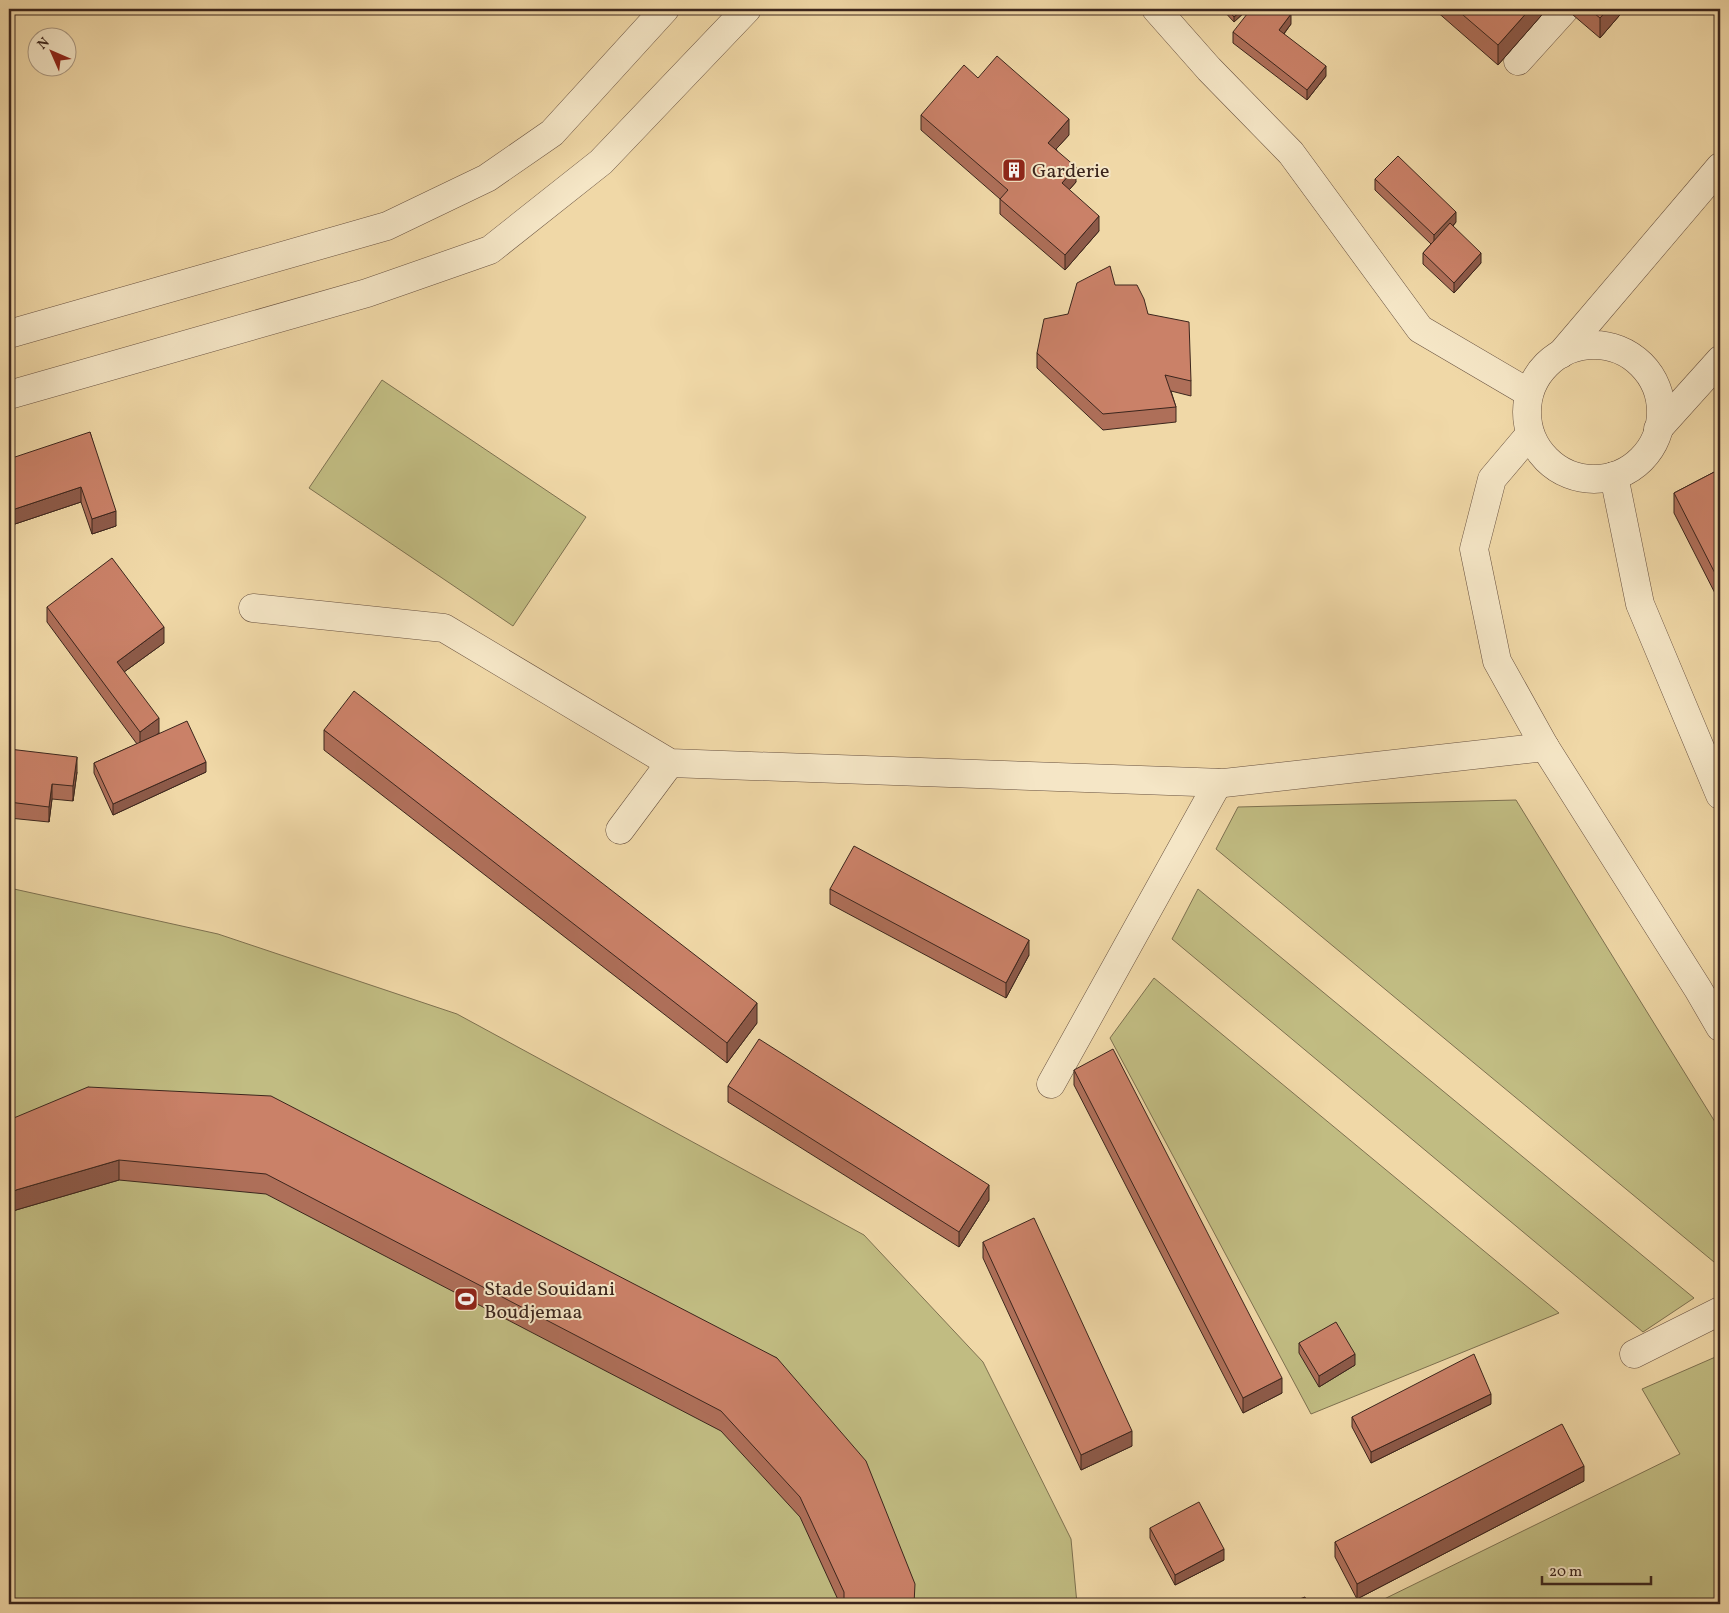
<svg xmlns="http://www.w3.org/2000/svg" width="1729" height="1613" font-family="Vollkorn,serif">
<style>
.green{fill:#c1bc82;stroke:#7e7150}
.lines{fill:none;stroke-linecap:round;stroke-linejoin:round}
.minor-casing{stroke:#695240;stroke-width:29}
.minor{stroke:#f5e6c6;stroke-width:28}
.wall{fill:#ae6f59;stroke:#3c261d}
.shaded-wall{fill:#8d5a49;stroke:#3c261d}
.building{fill:#ca8168;stroke:#3c261d}
.labels{text-anchor:middle;stroke-width:4;stroke-linejoin:round;paint-order:stroke}
.poi-label{font-size:20px;fill:#3c261d;stroke:#f5e6c6;text-anchor:start}
</style>
<rect width="100%" height="100%" fill="#f0d8a7"/>
<filter id="stains"><feTurbulence type="fractalNoise" baseFrequency=".004" numOctaves="4"/><feColorMatrix values="0 0 0 0 .2 0 0 0 0 .09 0 0 0 0 .02 0 0 0 .5 -.17"/></filter>
<radialGradient id="worn" r=".72"><stop offset=".6" stop-color="#630" stop-opacity="0"/><stop offset="1" stop-color="#630" stop-opacity=".3"/></radialGradient>
<g class="green">
<path d="M 382,380 L 586,517 L 513,626 L 309,488 Z"/>
<path d="M 1516,800 L 1720,1130 L 1720,1267 L 1216,849 L 1238,807 Z"/>
<path d="M 14,889 L 218,934 L 457,1014 L 864,1235 L 983,1362 L 1071,1539 L 1077,1604 L 9,1604 L 9,892 Z"/>
<path d="M 1198,889 L 1694,1298 L 1643,1332 L 1172,939 Z"/>
<path d="M 1154,978 L 1559,1313 L 1311,1414 L 1110,1038 Z"/>
<path d="M 1720,1355 L 1720,1604 L 1374,1604 L 1680,1454 L 1642,1389 Z"/>
</g>
<g class="lines">
<g class="minor-casing">
<g id="minor">
<path d="M 1156,9 L 1209,69 L 1291,153 L 1420,329 L 1529,393"/>
<path d="M 1518,61 L 1565,9"/>
<path d="M 9,334 L 387,226 L 487,178 L 552,133 L 665,9"/>
<circle cx="1594" cy="412" r="67"/>
<path d="M 1561,354 L 1720,167"/>
<path d="M 9,395 L 367,293 L 490,250 L 601,162 L 747,9"/>
<path d="M 1658,429 L 1720,360"/>
<path d="M 1530,434 L 1492,479 L 1474,549 L 1497,661 L 1545,747 L 1698,989 L 1720,1027"/>
<path d="M 1614,476 L 1640,604 L 1720,795"/>
<path d="M 253,608 L 444,628 L 670,763 L 1224,783 L 1545,747"/>
<path d="M 620,830 L 670,763"/>
<path d="M 1051,1084 L 1218,783"/>
<path d="M 1634,1354 L 1720,1311"/>
</g>
</g>
<use href="#minor" class="minor"/>
</g>
<g class="wall">
<path d="M 1222,9 L 1248,9 L 1234,22 Z"/>
<path d="M 1435,9 L 1547,9 L 1498,65 L 1435,10 Z"/>
<path d="M 1566,9 L 1625,9 L 1600,38 Z"/>
<path d="M 1291,24 L 1284,34 L 1326,76 L 1307,100 L 1233,43 L 1233,32 Z"/>
<path d="M 978,78 L 1069,135 L 1056,149 L 1076,182 L 1069,190 L 1099,231 L 1065,270 L 1000,214 L 1000,199 L 921,130 L 921,115 Z"/>
<path d="M 1375,179 L 1456,222 L 1453,226 L 1481,263 L 1454,293 L 1423,264 L 1423,253 L 1431,244 L 1375,190 Z"/>
<path d="M 1115,285 L 1148,314 L 1191,381 L 1191,396 L 1171,391 L 1176,407 L 1176,422 L 1103,430 L 1037,368 L 1037,353 L 1068,314 Z"/>
<path d="M 90,432 L 116,526 L 92,534 L 81,502 L 9,526 Z"/>
<path d="M 1720,469 L 1720,603 L 1674,513 L 1674,493 Z"/>
<path d="M 47,607 L 164,643 L 124,672 L 159,733 L 156,735 L 206,772 L 113,815 L 94,773 L 94,763 L 137,744 L 47,622 Z"/>
<path d="M 324,730 L 757,1023 L 727,1063 L 324,750 Z"/>
<path d="M 9,749 L 77,772 L 73,801 L 52,799 L 49,822 L 9,818 Z"/>
<path d="M 830,889 L 1029,955 L 1006,998 L 830,904 Z"/>
<path d="M 1074,1070 L 1282,1393 L 1243,1413 L 1074,1085 Z"/>
<path d="M 728,1086 L 989,1200 L 959,1247 L 728,1102 Z"/>
<path d="M 88,1087 L 777,1358 L 915,1604 L 840,1604 L 800,1517 L 721,1431 L 266,1194 L 119,1180 L 16,1210 Z"/>
<path d="M 983,1242 L 1132,1446 L 1081,1470 L 983,1258 Z"/>
<path d="M 1299,1343 L 1355,1365 L 1319,1387 L 1299,1353 Z"/>
<path d="M 1491,1404 L 1371,1463 L 1352,1427 L 1352,1417 Z"/>
<path d="M 1584,1481 L 1357,1599 L 1335,1557 L 1335,1542 Z"/>
<path d="M 1150,1528 L 1224,1560 L 1175,1585 L 1150,1538 Z"/>
</g>
<g class="shaded-wall">
<path d="M 1243,9 L 1248,9 L 1234,22 L 1234,17 Z"/>
<path d="M 1530,9 L 1547,9 L 1498,65 L 1498,45 Z"/>
<path d="M 1608,9 L 1625,9 L 1600,38 L 1600,18 Z"/>
<path d="M 1291,14 L 1291,24 L 1279,40 L 1279,30 Z"/>
<path d="M 1326,66 L 1326,76 L 1307,100 L 1307,90 Z"/>
<path d="M 1069,119 L 1069,135 L 1048,158 L 1048,143 Z"/>
<path d="M 1076,167 L 1076,182 L 1062,198 L 1062,183 Z"/>
<path d="M 1456,212 L 1456,222 L 1434,246 L 1434,235 Z"/>
<path d="M 1099,216 L 1099,231 L 1065,270 L 1065,255 Z"/>
<path d="M 1481,253 L 1481,263 L 1454,293 L 1454,283 Z"/>
<path d="M 81,487 L 81,502 L 9,526 L 9,511 Z"/>
<path d="M 116,511 L 116,526 L 92,534 L 92,519 Z"/>
<path d="M 164,627 L 164,643 L 117,677 L 117,662 Z"/>
<path d="M 159,718 L 159,733 L 140,747 L 140,732 Z"/>
<path d="M 77,757 L 77,772 L 73,801 L 73,786 Z"/>
<path d="M 206,762 L 206,772 L 113,815 L 113,804 Z"/>
<path d="M 52,784 L 52,799 L 49,822 L 49,807 Z"/>
<path d="M 1029,940 L 1029,955 L 1006,998 L 1006,983 Z"/>
<path d="M 757,1003 L 757,1023 L 727,1063 L 727,1043 Z"/>
<path d="M 119,1160 L 119,1180 L 16,1210 L 9,1216 L 9,1196 L 16,1190 Z"/>
<path d="M 989,1185 L 989,1200 L 959,1247 L 959,1232 Z"/>
<path d="M 1355,1354 L 1355,1365 L 1319,1387 L 1319,1376 Z"/>
<path d="M 1282,1378 L 1282,1393 L 1243,1413 L 1243,1398 Z"/>
<path d="M 1491,1394 L 1491,1404 L 1371,1463 L 1371,1452 Z"/>
<path d="M 1132,1431 L 1132,1446 L 1081,1470 L 1081,1455 Z"/>
<path d="M 1584,1466 L 1584,1481 L 1357,1599 L 1357,1584 Z"/>
<path d="M 1224,1549 L 1224,1560 L 1175,1585 L 1175,1575 Z"/>
</g>
<g class="building">
<path d="M 1227,9 L 1243,9 L 1234,17 Z"/>
<path d="M 1251,9 L 1285,9 L 1291,14 L 1279,30 L 1326,66 L 1307,90 L 1233,32 Z"/>
<path d="M 1456,9 L 1530,9 L 1498,45 Z"/>
<path d="M 1589,9 L 1608,9 L 1600,18 Z"/>
<path d="M 997,56 L 1069,119 L 1048,143 L 1076,167 L 1062,183 L 1099,216 L 1065,255 L 1000,199 L 1008,190 L 921,115 L 964,65 L 978,78 Z"/>
<path d="M 1398,156 L 1456,212 L 1434,235 L 1375,179 Z"/>
<path d="M 1450,223 L 1481,253 L 1454,283 L 1423,253 Z"/>
<path d="M 1110,266 L 1115,285 L 1137,285 L 1144,299 L 1148,314 L 1189,322 L 1191,381 L 1165,375 L 1176,407 L 1103,414 L 1037,353 L 1044,319 L 1068,314 L 1077,283 Z"/>
<path d="M 90,432 L 116,511 L 92,519 L 81,487 L 9,511 L 9,459 Z"/>
<path d="M 1720,469 L 1720,583 L 1674,493 Z"/>
<path d="M 112,558 L 164,627 L 117,662 L 159,718 L 140,732 L 47,607 Z"/>
<path d="M 354,691 L 757,1003 L 727,1043 L 324,730 Z"/>
<path d="M 187,721 L 206,762 L 113,804 L 94,763 Z"/>
<path d="M 9,749 L 77,757 L 73,786 L 52,784 L 49,807 L 9,802 Z"/>
<path d="M 854,846 L 1029,940 L 1006,983 L 830,889 Z"/>
<path d="M 759,1039 L 989,1185 L 959,1232 L 728,1086 Z"/>
<path d="M 1113,1049 L 1282,1378 L 1243,1398 L 1074,1070 Z"/>
<path d="M 88,1087 L 271,1096 L 777,1358 L 866,1461 L 915,1584 L 914,1604 L 844,1604 L 844,1592 L 800,1497 L 721,1411 L 266,1174 L 119,1160 L 16,1190 L 9,1196 L 9,1120 Z"/>
<path d="M 1034,1218 L 1132,1431 L 1081,1455 L 983,1242 Z"/>
<path d="M 1336,1322 L 1355,1354 L 1319,1376 L 1299,1343 Z"/>
<path d="M 1474,1354 L 1491,1394 L 1371,1452 L 1352,1417 Z"/>
<path d="M 1562,1424 L 1584,1466 L 1357,1584 L 1335,1542 Z"/>
<path d="M 1199,1502 L 1224,1549 L 1175,1575 L 1150,1528 Z"/>
<path d="M 1305,1597 L 1308,1604 L 1286,1604 Z"/>
</g>
<defs>
<g id="building-square" transform="scale(1.25)"><rect x="-9" y="-9" width="18" height="18" rx="4" fill="#8f2418" stroke="#f5e6c6"/><path d="M-4-6H4V6H1V3H-1V6H-4ZM-2.5-4.3h1.7v1.8h-1.7ZM.8-4.3h1.7v1.8H.8ZM-2.5-1h1.7V.8h-1.7ZM.8-1h1.7V.8H.8Z" fill="#fff"/></g>
<g id="stadium-square" transform="scale(1.25)"><rect x="-9" y="-9" width="18" height="18" rx="4" fill="#8f2418" stroke="#f5e6c6"/><path d="M0-5a6.5 5 0 1 0 0 10a6.5 5 0 1 0 0-10ZM-3.5-1.8h7v3.6h-7Z" fill="#fff"/></g>
</defs>
<g fill-rule="evenodd">
<use href="#building-square" x="1014" y="170"/>
<use href="#stadium-square" x="466" y="1299"/>
</g>
<g class="labels">
<g class="poi-label">
<text x="1032" y="177">Garderie</text>
<text x="484" y="1295">Stade Souidani<tspan x="484" dy="23">Boudjemaa</tspan></text>
</g>
</g>
<rect width="1729" height="1613" fill="none" stroke="#f0d8a7" stroke-width="30"/>
<rect x="10" y="10" width="1709" height="1593" fill="none" stroke="#3c261d" stroke-width="2.5"/>
<rect x="15" y="15" width="1699" height="1583" fill="none" stroke="#3c261d"/>
<g transform="translate(52 52) rotate(315)"><circle r="24" fill="#f5e6c6" stroke="#ab9982"/>
<path d="M0-4L9 19L0 12L-9 19Z" fill="#8f2418"/>
<text y="-8" font-size="14" font-weight="bold" text-anchor="middle" fill="#3c261d">N</text>
</g>
<path d="M1542 1576v8h109v-8" fill="none" stroke="#3c261d" stroke-width="2.5"/>
<text x="1549" y="1576" font-size="15" fill="#3c261d" stroke="#f5e6c6" stroke-width="4" paint-order="stroke">20 m</text>
<rect width="100%" height="100%" filter="url(#stains)"/>
<rect width="100%" height="100%" fill="url(#worn)"/>
</svg>
